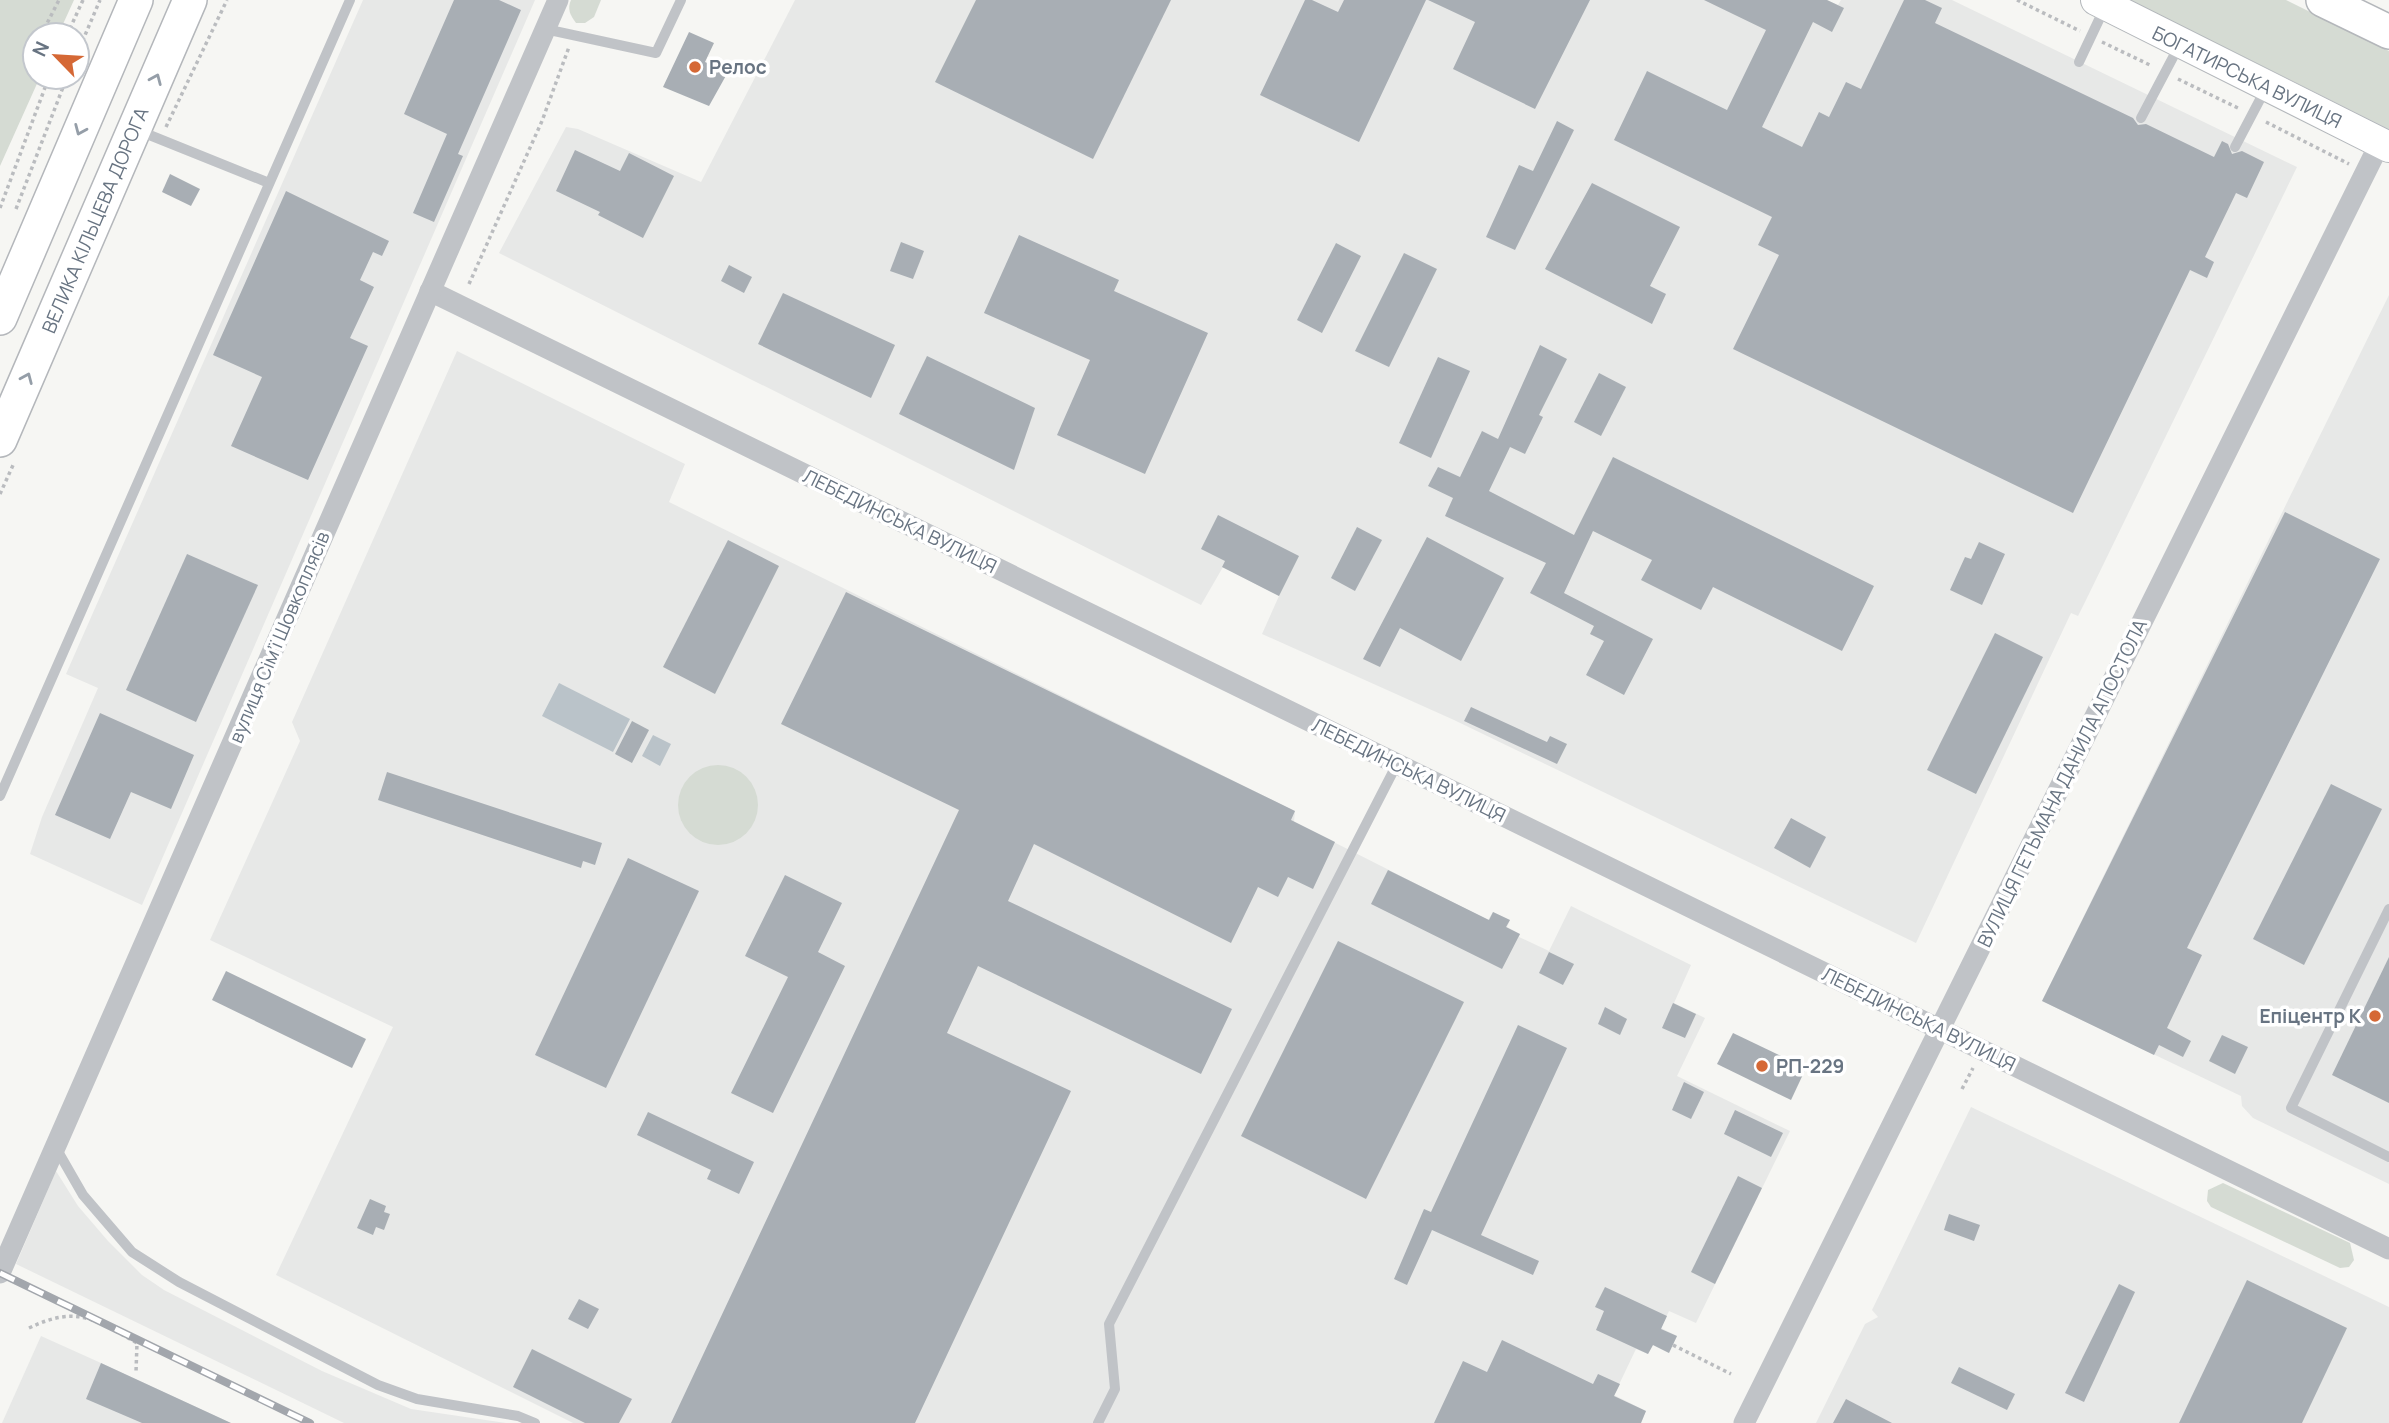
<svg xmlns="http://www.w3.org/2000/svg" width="2389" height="1423" font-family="Manrope,sans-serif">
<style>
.built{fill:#e7e8e7}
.green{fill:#d5dbd3}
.water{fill:#bac3c9}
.building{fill:#a8aeb4}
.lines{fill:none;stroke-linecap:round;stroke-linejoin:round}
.secondary-casing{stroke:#b3b7bb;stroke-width:32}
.primary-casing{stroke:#b4b7bb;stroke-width:36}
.path{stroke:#babcbf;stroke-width:3.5;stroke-dasharray:3.5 3.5;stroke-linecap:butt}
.service{stroke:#c0c3c7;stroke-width:10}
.minor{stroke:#c0c3c7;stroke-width:21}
.secondary{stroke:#fff;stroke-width:30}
.primary{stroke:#fff;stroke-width:33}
.rail-casing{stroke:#a2a6ac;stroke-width:8}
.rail{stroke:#fff;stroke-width:5;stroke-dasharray:16;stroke-linecap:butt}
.oneway{stroke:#959ea8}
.poi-dot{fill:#d56835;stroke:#fff;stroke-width:2.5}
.labels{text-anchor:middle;stroke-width:7;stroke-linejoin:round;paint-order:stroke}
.poi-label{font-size:19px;font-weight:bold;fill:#687482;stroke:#fff;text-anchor:start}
.street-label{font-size:19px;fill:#687482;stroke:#fff}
</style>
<rect width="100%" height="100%" fill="#f6f6f3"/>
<g class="built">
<path d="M 363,0 L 535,0 L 142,905 L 30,854 L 42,817 L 98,688 L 66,674 Z"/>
<path d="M 795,0 L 1827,0 L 1838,5 L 1841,0 L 1952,0 L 2297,167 L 2086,600 L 2078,616 L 2071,613 L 1916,943 L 1454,720 L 1262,634 L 1279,596 L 1223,567 L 1201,605 L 499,253 L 566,127 L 578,129 L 701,182 Z"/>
<path d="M 2389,295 L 2389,1184 L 2253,1118 L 2242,1106 L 2241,1096 L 2042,1001 Z"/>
<path d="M 457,351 L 685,464 L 669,502 L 1295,811 L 1294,822 L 1488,920 L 1493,912 L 1510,920 L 1507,927 L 1520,934 L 1519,937 L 1549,951 L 1571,906 L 1691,965 L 1674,1003 L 1705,1018 L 1677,1076 L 1790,1131 L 1696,1323 L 1669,1311 L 1661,1328 L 1677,1336 L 1669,1353 L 1653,1345 L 1648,1354 L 1636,1349 L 1614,1395 L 1646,1411 L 1641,1423 L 573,1423 L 276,1275 L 393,1027 L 210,940 L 300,741 L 292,722 Z"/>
<path d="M 1971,1107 L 2389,1307 L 2389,1423 L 1816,1423 L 1865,1324 L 1878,1317 L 1872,1310 Z"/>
<path d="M 56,1171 L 78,1206 L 108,1241 L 142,1275 L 164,1290 L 322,1371 L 411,1409 L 506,1423 L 344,1423 L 16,1264 Z"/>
<path d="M 41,1336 L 101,1363 L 231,1423 L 2,1423 Z"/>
</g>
<g class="green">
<path d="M 0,0 L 74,0 L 58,35 L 35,35 L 35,77 L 40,77 L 0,166 Z"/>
<path d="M 571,0 L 601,0 L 594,17 L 585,23 L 576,23 C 570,15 567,9 571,0 Z"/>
<path d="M 2122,0 L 2286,0 L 2389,51 L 2389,129 L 2188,29 L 2173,32 Z"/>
<circle cx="718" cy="805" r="40"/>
<path d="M 2223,1183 L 2350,1243 L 2354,1260 L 2349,1267 L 2340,1268 L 2211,1207 L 2207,1201 L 2208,1190 Z"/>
</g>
<g class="water">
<path d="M 559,683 L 630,719 L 613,752 L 542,716 Z"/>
<path d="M 653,735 L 671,744 L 660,766 L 642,756 Z"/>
</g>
<g class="building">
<path d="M 454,0 L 499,0 L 521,10 L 458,154 L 463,156 L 434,222 L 413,213 L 447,134 L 404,114 Z"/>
<path d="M 976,0 L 1171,0 L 1093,159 L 935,82 Z"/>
<path d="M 1305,0 L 1312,0 L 1338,12 L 1344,0 L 1426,0 L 1359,142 L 1260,95 Z"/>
<path d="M 1428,0 L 1590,0 L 1535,109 L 1453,69 L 1475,22 Z"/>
<path d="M 1704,0 L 1827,0 L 1844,8 L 1832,32 L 1813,22 L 1762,127 L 1802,147 L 1819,112 L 1829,117 L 1846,82 L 1861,89 L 1904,0 L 1925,0 L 1942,8 L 1935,23 L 2133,118 L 2138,125 L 2146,124 L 2214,157 L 2222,141 L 2228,144 L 2232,154 L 2242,151 L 2264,162 L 2247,198 L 2236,193 L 2205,257 L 2214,262 L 2207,278 L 2190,270 L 2073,513 L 1733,349 L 1779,255 L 1758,245 L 1772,217 L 1614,140 L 1647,71 L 1727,110 L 1766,30 Z"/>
<path d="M 689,32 L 714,43 L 705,62 L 728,72 L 709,106 L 663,87 Z"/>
<path d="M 1557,121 L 1574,130 L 1515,250 L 1486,237 L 1519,165 L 1533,171 Z"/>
<path d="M 575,150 L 620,171 L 629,153 L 674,176 L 643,238 L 598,215 L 600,212 L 556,191 Z"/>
<path d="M 170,174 L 200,189 L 191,206 L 162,192 Z"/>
<path d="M 1592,183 L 1680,227 L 1650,286 L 1666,294 L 1652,324 L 1545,269 Z"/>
<path d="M 286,191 L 389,241 L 382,256 L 373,252 L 360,280 L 374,287 L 350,338 L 368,346 L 308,480 L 231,446 L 262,377 L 213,355 Z"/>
<path d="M 1019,235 L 1119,280 L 1114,291 L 1208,333 L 1145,474 L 1057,435 L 1090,360 L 984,313 Z"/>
<path d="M 901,242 L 924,251 L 913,279 L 890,271 Z"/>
<path d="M 1336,243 L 1361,256 L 1322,333 L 1297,320 Z"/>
<path d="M 1404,253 L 1437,269 L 1389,367 L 1355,351 Z"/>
<path d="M 729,265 L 752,277 L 744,293 L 721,281 Z"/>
<path d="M 783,293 L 895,345 L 871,398 L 758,344 Z"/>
<path d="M 1540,345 L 1567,359 L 1539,415 L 1543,417 L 1525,454 L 1510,447 L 1489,491 L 1574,535 L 1613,457 L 1874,586 L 1842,651 L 1713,587 L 1701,610 L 1641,580 L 1652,560 L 1593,531 L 1564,593 L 1653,639 L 1624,695 L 1586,675 L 1604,641 L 1590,634 L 1594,626 L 1530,593 L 1546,563 L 1445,516 L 1453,498 L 1428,486 L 1438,467 L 1460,477 L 1482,431 L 1498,439 Z"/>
<path d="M 927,356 L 1035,408 L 1014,470 L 899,414 Z"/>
<path d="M 1438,357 L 1470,371 L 1431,458 L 1399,443 Z"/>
<path d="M 1599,373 L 1626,387 L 1601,436 L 1574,422 Z"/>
<path d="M 2285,512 L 2380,559 L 2187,948 L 2202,955 L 2167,1028 L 2191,1041 L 2183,1057 L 2159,1045 L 2154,1055 L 2042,1001 Z"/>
<path d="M 1218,515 L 1299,556 L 1279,596 L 1222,567 L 1225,561 L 1201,549 Z"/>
<path d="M 1357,527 L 1382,540 L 1355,591 L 1331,578 Z"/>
<path d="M 1427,537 L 1504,578 L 1461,661 L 1400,628 L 1380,667 L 1363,659 Z"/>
<path d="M 728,540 L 779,566 L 715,694 L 663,667 Z"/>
<path d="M 1979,542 L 2005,554 L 1982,605 L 1950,590 L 1965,557 L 1971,559 Z"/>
<path d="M 187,554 L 258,585 L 196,722 L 126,690 Z"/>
<path d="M 846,592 L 1295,811 L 1291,820 L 1335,842 L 1313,889 L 1288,877 L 1278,897 L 1258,887 L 1231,943 L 1034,844 L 1008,901 L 1232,1009 L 1201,1074 L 978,966 L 947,1033 L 1071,1091 L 915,1423 L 671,1423 L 959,810 L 781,724 Z"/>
<path d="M 1995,633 L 2043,657 L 1976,794 L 1927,770 Z"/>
<path d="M 1471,707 L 1547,742 L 1550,736 L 1567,744 L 1557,764 L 1464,721 Z"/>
<path d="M 100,713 L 194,755 L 171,809 L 131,792 L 110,839 L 55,815 Z"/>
<path d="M 632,721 L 649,730 L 632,763 L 615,754 Z"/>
<path d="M 387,772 L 602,843 L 595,865 L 583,861 L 581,868 L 378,800 Z"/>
<path d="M 2331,784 L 2382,809 L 2304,965 L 2253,939 Z"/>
<path d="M 1791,818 L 1826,837 L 1810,868 L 1774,848 Z"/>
<path d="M 628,858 L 699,891 L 606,1088 L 535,1055 Z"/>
<path d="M 1388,870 L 1489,920 L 1493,912 L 1510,920 L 1506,927 L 1520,934 L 1502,969 L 1371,904 Z"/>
<path d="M 785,875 L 842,903 L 818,952 L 845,966 L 773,1113 L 731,1093 L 788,977 L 745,956 Z"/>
<path d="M 1338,941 L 1464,1002 L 1366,1199 L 1241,1136 Z"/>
<path d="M 1549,952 L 1574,964 L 1563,985 L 1539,973 Z"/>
<path d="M 2389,957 L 2389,1103 L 2332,1075 Z"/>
<path d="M 226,971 L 366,1039 L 352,1068 L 212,1000 Z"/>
<path d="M 1673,1003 L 1696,1014 L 1685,1038 L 1662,1028 Z"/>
<path d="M 1605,1007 L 1627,1019 L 1620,1035 L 1598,1024 Z"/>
<path d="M 1518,1025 L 1567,1048 L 1481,1235 L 1539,1261 L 1533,1275 L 1432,1230 L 1407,1285 L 1394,1279 L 1424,1209 L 1431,1212 Z"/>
<path d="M 1733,1033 L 1806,1068 L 1791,1100 L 1717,1064 Z"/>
<path d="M 2222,1035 L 2248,1047 L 2235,1074 L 2209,1061 Z"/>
<path d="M 1684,1082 L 1704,1092 L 1691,1119 L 1672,1110 Z"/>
<path d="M 1735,1110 L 1783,1133 L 1771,1157 L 1724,1134 Z"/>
<path d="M 648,1112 L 754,1162 L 739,1194 L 707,1179 L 711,1170 L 637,1135 Z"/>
<path d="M 1738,1176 L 1762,1188 L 1715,1284 L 1691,1272 Z"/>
<path d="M 370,1199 L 386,1206 L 384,1212 L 390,1214 L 384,1230 L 376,1227 L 373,1235 L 357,1228 Z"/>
<path d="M 1949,1214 L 1980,1225 L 1974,1241 L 1944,1230 Z"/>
<path d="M 2247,1280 L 2347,1328 L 2302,1423 L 2179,1423 Z"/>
<path d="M 2119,1284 L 2135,1292 L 2084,1402 L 2065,1393 Z"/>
<path d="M 1605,1287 L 1667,1316 L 1661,1329 L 1677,1336 L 1669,1353 L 1653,1345 L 1648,1354 L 1596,1330 L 1604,1311 L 1595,1307 Z"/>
<path d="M 579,1299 L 599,1309 L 588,1329 L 568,1319 Z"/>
<path d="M 1502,1340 L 1593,1384 L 1598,1374 L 1620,1384 L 1614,1396 L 1646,1411 L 1641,1423 L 1434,1423 L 1463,1361 L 1487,1372 Z"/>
<path d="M 532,1349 L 632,1399 L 619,1423 L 585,1423 L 513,1387 Z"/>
<path d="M 101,1363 L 231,1423 L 142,1423 L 86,1399 Z"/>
<path d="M 1959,1367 L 2015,1394 L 2007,1410 L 1951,1383 Z"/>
<path d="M 1846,1399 L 1892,1423 L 1833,1423 Z"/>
</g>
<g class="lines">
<g class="secondary-casing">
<path id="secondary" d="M 2096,0 L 2389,147"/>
</g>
<g class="primary-casing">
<g id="primary">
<path d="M 2323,0 L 2389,32"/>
<path d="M 0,318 L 136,0"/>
<path d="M 0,440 L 190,0"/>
</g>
</g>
<g class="path">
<path d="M 2017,0 L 2080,31"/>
<path d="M 41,35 L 59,0"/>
<path d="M 67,35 L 83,0"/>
<path d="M 2102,42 L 2152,66"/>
<path d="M 35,46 L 35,50"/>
<path d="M 77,54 L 100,0"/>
<path d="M 2178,79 L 2240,109"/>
<path d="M 2266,122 L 2349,164"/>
<path d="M 166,127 L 227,0"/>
<path d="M 0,208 L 49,77"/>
<path d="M 16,209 L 67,77"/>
<path d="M 469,284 L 542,121 L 569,47"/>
<path d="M 0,494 L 14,463"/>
<path d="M 1962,1089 L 1973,1068"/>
<path d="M 29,1328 C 77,1305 94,1319 137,1343 L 136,1372"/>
<path d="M 1673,1345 L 1731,1374"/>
</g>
<g class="service">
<path d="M 545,29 L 656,53 L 681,0"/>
<path d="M 2079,62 L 2105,7"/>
<path d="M 2141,118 L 2180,44"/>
<path d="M 137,130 L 269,183"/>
<path d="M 2235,147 L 2266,88"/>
<path d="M 0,796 L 350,0"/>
<path d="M 2389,909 L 2291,1108 L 2389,1157"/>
<path d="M 56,1148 L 83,1195 L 132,1252 L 179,1282 L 378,1385 L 417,1399 L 518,1416 L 535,1423"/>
<path d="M 1098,1423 L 1115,1389 L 1109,1324 L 1397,764"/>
</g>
<g class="minor">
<path d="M 430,291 L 2389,1249"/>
<path d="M 0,1273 L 558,0"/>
<path d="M 1744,1423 L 2380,143"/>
</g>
<use href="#secondary" class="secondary"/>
<use href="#primary" class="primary"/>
<g class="rail-casing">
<path id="rail" d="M 0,1273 L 310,1423"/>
</g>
<use href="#rail" class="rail"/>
</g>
<defs><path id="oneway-chevron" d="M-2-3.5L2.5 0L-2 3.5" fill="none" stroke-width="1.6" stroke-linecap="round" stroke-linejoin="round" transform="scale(1.75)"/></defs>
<g class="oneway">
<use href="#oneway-chevron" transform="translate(156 79) rotate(-67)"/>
<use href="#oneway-chevron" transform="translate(80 130) rotate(113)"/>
<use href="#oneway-chevron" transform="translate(27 378) rotate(-67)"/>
</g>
<g class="poi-dot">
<circle cx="695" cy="67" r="7"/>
<circle cx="2375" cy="1016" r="7"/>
<circle cx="1762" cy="1066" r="7"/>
</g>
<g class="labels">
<g class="poi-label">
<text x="709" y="74">Релос</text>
<text x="2361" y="1023" text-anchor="end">Епіцентр К</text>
<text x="1776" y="1073">РП-229</text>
</g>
<g class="street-label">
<text transform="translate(2247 77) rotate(26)" y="7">БОГАТИРСЬКА ВУЛИЦЯ</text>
<text transform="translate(95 220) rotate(-67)" y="7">ВЕЛИКА КІЛЬЦЕВА ДОРОГА</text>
<text transform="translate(900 521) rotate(26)" y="7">ЛЕБЕДИНСЬКА ВУЛИЦЯ</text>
<text transform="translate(279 637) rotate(-67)" y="7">вулиця Сімʼї Шовкоплясів</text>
<text transform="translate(1409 770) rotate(26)" y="7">ЛЕБЕДИНСЬКА ВУЛИЦЯ</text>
<text transform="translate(2062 783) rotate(-64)" y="7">ВУЛИЦЯ ГЕТЬМАНА ДАНИЛА АПОСТОЛА</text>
<text transform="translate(1919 1019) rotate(26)" y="7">ЛЕБЕДИНСЬКА ВУЛИЦЯ</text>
</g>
</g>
<g transform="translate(56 56) rotate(295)"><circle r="33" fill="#ffffff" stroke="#c3c7cd" stroke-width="2"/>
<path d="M0-5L12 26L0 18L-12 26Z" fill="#d56835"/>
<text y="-10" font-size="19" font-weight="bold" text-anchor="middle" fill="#687482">N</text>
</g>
</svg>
